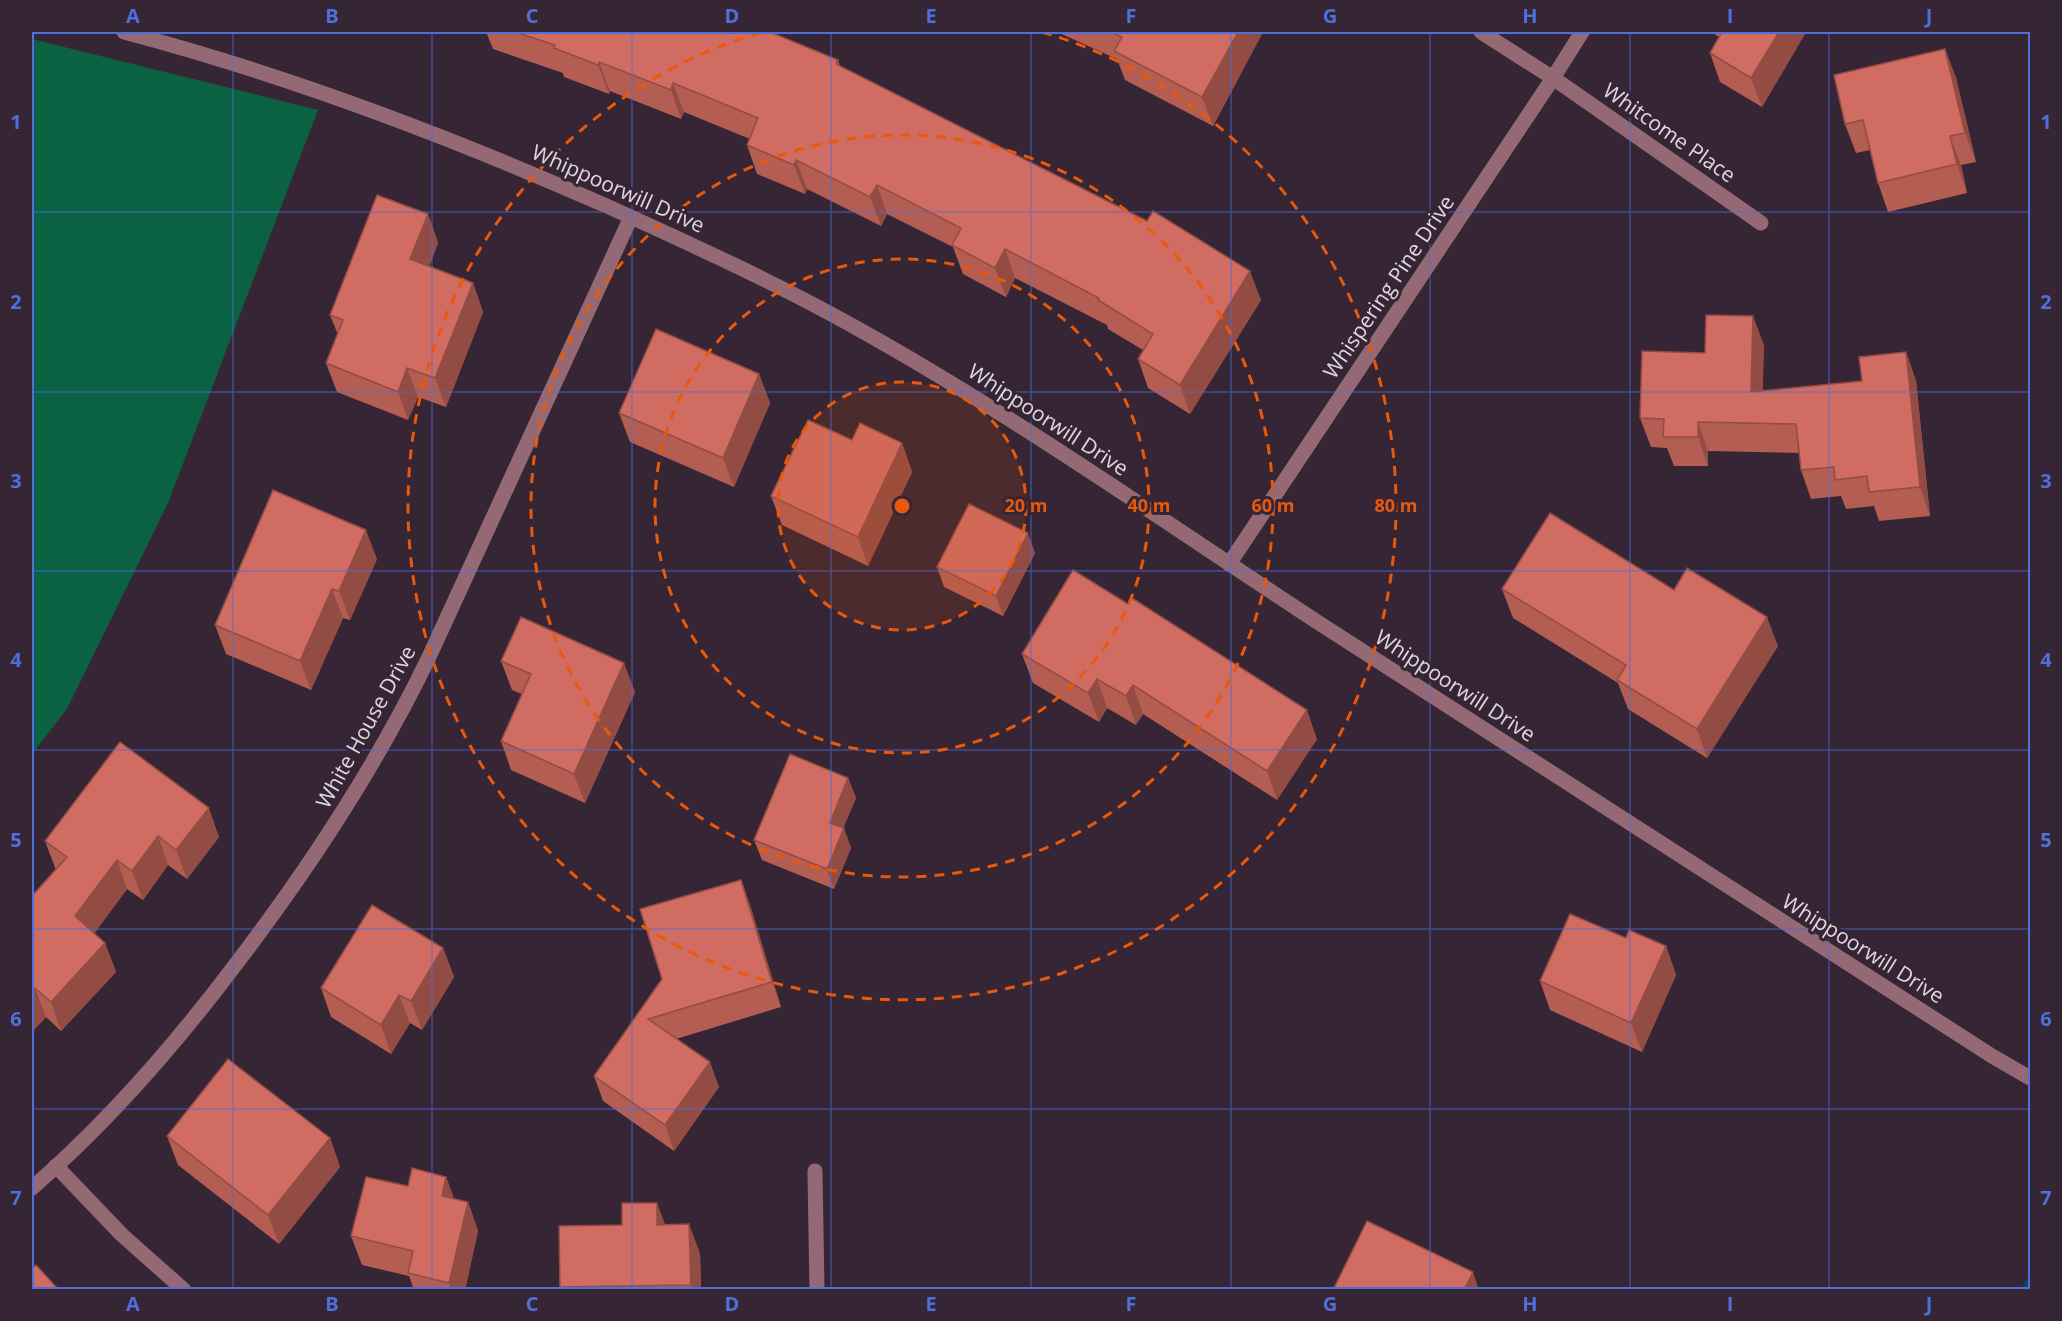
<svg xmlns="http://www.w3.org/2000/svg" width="2062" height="1321" font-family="'Open Sans',sans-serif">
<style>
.green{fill:#0b6242}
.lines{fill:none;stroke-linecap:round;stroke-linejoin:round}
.stream{stroke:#144265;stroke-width:12}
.minor{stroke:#946973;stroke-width:15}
.wall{fill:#b35d53}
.shaded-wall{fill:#924c44}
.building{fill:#d06c61;stroke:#924c44;stroke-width:1.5}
.grid{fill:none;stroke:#4e70da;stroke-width:1.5;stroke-opacity:0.55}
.ring{fill:none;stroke:#e8590c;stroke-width:3;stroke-dasharray:10 8}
.labels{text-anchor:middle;stroke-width:6;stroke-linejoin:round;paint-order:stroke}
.street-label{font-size:21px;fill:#e1d5df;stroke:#362534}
.centre{fill:#e8590c;stroke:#362534;stroke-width:3}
.ring-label{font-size:18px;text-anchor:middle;font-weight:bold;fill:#e8590c;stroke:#362534;stroke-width:6;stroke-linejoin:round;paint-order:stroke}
.neatline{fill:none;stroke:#4e70da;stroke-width:2}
.grid-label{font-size:20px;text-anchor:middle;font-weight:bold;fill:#4e70da}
</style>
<rect width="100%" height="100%" fill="#362534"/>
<path class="green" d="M 32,39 L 318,110 L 168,503 L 67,709 L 32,754 Z"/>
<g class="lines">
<path class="stream" d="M 2028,1290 L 2030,1284"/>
<g class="minor">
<path d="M 124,32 C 291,76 451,137 609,207 C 697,247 785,287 869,335 C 1025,423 1172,527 1322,625 C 1545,770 1768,914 1992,1056 L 2030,1078"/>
<path d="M 1481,32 L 1553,78 L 1761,223"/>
<path d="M 1229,564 L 1553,78 L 1582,32"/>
<path d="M 56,1166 L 122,1235 L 184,1290"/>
<path d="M 815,1171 L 817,1290"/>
<path d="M 32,1188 C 108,1122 175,1045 236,964 C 310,867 376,767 429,657 L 631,217"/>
</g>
</g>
<g class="wall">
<path d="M 486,32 L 770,32 L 838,60 L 840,66 L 1261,300 L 1190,414 L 1148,388 L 1138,359 L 1143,350 L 1108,329 L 1107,325 L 1015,278 L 1006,297 L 963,274 L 953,247 L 887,214 L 881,226 L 807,189 L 805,194 L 757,174 L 747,145 L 750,139 L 684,112 L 681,119 L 610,91 L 609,94 L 564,77 L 563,73 L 493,49 Z"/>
<path d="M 1057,32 L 1263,32 L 1213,126 L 1125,80 L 1117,59 Z"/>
<path d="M 1711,32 L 1806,32 L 1762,107 L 1720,82 L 1710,53 L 1719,37 Z"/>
<path d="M 1945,49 L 1956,78 L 1976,162 L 1961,165 L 1967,193 L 1888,212 L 1878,183 L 1870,150 L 1856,153 L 1845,124 Z"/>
<path d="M 428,214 L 438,243 L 429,266 L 473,283 L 483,312 L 446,407 L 418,397 L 408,420 L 337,392 L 326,363 L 338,335 L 330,315 Z"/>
<path d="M 1764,345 L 1762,391 L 1862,381 L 1906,352 L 1916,381 L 1930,516 L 1879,521 L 1874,506 L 1846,509 L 1841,496 L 1811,499 L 1801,470 L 1799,453 L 1708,451 L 1708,466 L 1674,466 L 1667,448 L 1651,447 L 1640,418 L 1705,353 Z"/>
<path d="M 759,374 L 770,403 L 734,487 L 630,442 L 619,413 Z"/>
<path d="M 902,443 L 912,472 L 868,566 L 782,525 L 771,496 Z"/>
<path d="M 1035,553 L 1003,616 L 944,587 L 937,567 Z"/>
<path d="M 377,559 L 350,620 L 343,618 L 311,690 L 226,654 L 215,625 Z"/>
<path d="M 1073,570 L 1317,739 L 1277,800 L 1143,714 L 1136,725 L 1107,708 L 1099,722 L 1033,683 L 1022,654 Z"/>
<path d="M 1502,589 L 1674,590 L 1778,646 L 1707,758 L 1628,709 L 1618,683 L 1513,618 Z"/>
<path d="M 501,661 L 635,692 L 585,803 L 511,770 L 501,741 L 522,694 L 512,690 Z"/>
<path d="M 120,742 L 219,837 L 187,879 L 168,865 L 143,900 L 127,889 L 94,933 L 105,943 L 116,972 L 61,1031 L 46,1017 L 32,1032 L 32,896 L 56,870 L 45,841 Z"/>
<path d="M 848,778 L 856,798 L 843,828 L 851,848 L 834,889 L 762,860 L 754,840 Z"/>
<path d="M 741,880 L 750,905 L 781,1007 L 676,1039 L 719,1087 L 674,1151 L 603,1101 L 594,1076 Z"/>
<path d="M 1626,938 L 1666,946 L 1676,975 L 1642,1052 L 1550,1010 L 1540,981 Z"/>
<path d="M 443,948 L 454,977 L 422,1030 L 410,1023 L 391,1054 L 331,1017 L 321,988 Z"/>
<path d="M 167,1136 L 330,1138 L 340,1167 L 279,1244 L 178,1165 Z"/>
<path d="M 446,1177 L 454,1199 L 468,1202 L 478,1231 L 465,1290 L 414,1290 L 409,1276 L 362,1265 L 351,1236 L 408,1186 Z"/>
<path d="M 665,1224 L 700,1253 L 701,1290 L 561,1290 L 560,1287 L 622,1225 Z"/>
</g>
<g class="shaded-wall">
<path d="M 1238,32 L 1263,32 L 1213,126 L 1202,97 Z"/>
<path d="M 1779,32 L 1806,32 L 1762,107 L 1751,78 Z"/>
<path d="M 1945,49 L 1956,78 L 1976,162 L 1965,133 Z"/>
<path d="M 599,62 L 610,91 L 609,94 L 598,65 Z"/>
<path d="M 673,83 L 684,112 L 681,119 L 671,90 Z"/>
<path d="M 1950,136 L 1961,165 L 1967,193 L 1957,164 Z"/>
<path d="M 796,160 L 807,189 L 805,194 L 794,165 Z"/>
<path d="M 877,185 L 887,214 L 881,226 L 870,197 Z"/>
<path d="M 428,214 L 438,243 L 421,288 L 410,259 Z"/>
<path d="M 1005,249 L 1015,278 L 1006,297 L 995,268 Z"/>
<path d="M 1250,271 L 1261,300 L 1190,414 L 1180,385 Z"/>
<path d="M 473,283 L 483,312 L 446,407 L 435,378 Z"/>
<path d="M 1753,316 L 1764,345 L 1762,421 L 1751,392 Z"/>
<path d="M 1906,352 L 1916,381 L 1930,516 L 1920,487 Z"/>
<path d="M 407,368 L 418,397 L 408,420 L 398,392 Z"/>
<path d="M 759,374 L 770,403 L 734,487 L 723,458 Z"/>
<path d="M 1698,422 L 1708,451 L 1708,466 L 1698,437 Z"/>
<path d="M 902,443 L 912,472 L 868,566 L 858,537 Z"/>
<path d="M 366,530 L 377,559 L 350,620 L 339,591 Z"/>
<path d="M 1028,533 L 1035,553 L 1003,616 L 996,596 Z"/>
<path d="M 332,589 L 343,618 L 311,690 L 300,661 Z"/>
<path d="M 1767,617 L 1778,646 L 1707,758 L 1697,729 Z"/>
<path d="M 624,663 L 635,692 L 585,803 L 574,774 Z"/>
<path d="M 1097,679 L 1107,708 L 1099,722 L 1088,693 Z"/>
<path d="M 1133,685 L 1143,714 L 1136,725 L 1126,696 Z"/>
<path d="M 1307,710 L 1317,739 L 1277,800 L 1267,771 Z"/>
<path d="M 848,778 L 856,798 L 837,843 L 830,823 Z"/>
<path d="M 209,808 L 219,837 L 187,879 L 176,850 Z"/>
<path d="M 844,828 L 851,848 L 834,889 L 827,869 Z"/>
<path d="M 158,836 L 168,865 L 143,900 L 132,871 Z"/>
<path d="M 117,860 L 127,889 L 86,945 L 75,916 Z"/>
<path d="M 741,880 L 750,905 L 781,1007 L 772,982 Z"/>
<path d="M 105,943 L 116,972 L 61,1031 L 51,1002 Z"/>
<path d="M 1666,946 L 1676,975 L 1642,1052 L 1631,1023 Z"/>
<path d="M 443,948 L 454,977 L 422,1030 L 411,1001 Z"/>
<path d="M 35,988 L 46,1017 L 32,1032 L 32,992 Z"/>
<path d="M 399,995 L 410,1023 L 391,1054 L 381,1025 Z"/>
<path d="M 710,1062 L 719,1087 L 674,1151 L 665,1125 Z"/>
<path d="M 330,1138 L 340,1167 L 279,1244 L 268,1215 Z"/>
<path d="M 446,1177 L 457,1206 L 442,1196 Z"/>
<path d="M 468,1202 L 478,1231 L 465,1290 L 451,1290 L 449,1283 Z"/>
<path d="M 657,1203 L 668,1232 L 657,1225 Z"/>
<path d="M 689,1224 L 700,1253 L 701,1290 L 692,1290 L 691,1285 Z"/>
<path d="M 1473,1272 L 1479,1290 L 1464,1290 Z"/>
</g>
<g class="building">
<path d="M 515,32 L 770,32 L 838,60 L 836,64 L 1147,221 L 1153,211 L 1250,271 L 1180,385 L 1138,359 L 1153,334 L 1098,300 L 1099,298 L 1005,249 L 995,268 L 952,245 L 961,228 L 877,185 L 870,197 L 796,160 L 794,165 L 747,145 L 758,118 L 673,83 L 671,90 L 599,62 L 598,65 L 554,48 L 555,45 Z"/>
<path d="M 1111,32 L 1238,32 L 1202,97 L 1114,51 L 1122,37 Z"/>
<path d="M 1722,32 L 1779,32 L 1751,78 L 1710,53 Z"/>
<path d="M 1945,49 L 1965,133 L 1950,136 L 1957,164 L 1878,183 L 1863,120 L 1845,124 L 1834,75 Z"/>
<path d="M 377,195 L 428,214 L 410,259 L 473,283 L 435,378 L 407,368 L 398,392 L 326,363 L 343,320 L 330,315 Z"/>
<path d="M 1706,315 L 1753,316 L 1751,392 L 1862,381 L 1859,357 L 1906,352 L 1920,487 L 1869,492 L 1867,476 L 1835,480 L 1834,467 L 1801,470 L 1796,424 L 1698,422 L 1698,437 L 1663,437 L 1664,419 L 1640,418 L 1642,351 L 1705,353 Z"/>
<path d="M 656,329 L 759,374 L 723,458 L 619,413 Z"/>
<path d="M 808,420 L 852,440 L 860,423 L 902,443 L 858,537 L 771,496 Z"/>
<path d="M 273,490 L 366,530 L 339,591 L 332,589 L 300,661 L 215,625 Z"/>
<path d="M 969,504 L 1028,533 L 996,596 L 937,567 Z"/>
<path d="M 1550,513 L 1674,590 L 1687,568 L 1767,617 L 1697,729 L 1617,680 L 1626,665 L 1502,589 Z"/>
<path d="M 1073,570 L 1128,604 L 1132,598 L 1307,710 L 1267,771 L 1133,685 L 1126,696 L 1097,679 L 1088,693 L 1022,654 Z"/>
<path d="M 521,617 L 624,663 L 574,774 L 501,741 L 531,674 L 501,661 Z"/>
<path d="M 120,742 L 209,808 L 176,850 L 158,836 L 132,871 L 117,860 L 75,916 L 105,943 L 51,1002 L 35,988 L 32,992 L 32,896 L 67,857 L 45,841 Z"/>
<path d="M 790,754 L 848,778 L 830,823 L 844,828 L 827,869 L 754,840 Z"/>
<path d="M 741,880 L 772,982 L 648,1019 L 710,1062 L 665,1125 L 594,1076 L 662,979 L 640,909 Z"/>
<path d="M 372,905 L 443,948 L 411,1001 L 399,995 L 381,1025 L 321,988 Z"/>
<path d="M 1570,914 L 1626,938 L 1629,930 L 1666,946 L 1631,1023 L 1540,981 Z"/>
<path d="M 228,1059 L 330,1138 L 268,1215 L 167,1136 Z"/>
<path d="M 412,1168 L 446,1177 L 442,1196 L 468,1202 L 449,1283 L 408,1273 L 413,1251 L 351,1236 L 366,1177 L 408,1186 Z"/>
<path d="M 622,1203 L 657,1203 L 657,1225 L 689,1224 L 691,1285 L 560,1287 L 559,1226 L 622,1225 Z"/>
<path d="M 1367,1221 L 1473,1272 L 1464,1290 L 1333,1290 Z"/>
<path d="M 36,1265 L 59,1290 L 32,1290 L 32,1269 Z"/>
</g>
<path class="grid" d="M 233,32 L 233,1290M 432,32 L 432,1290M 632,32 L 632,1290M 831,32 L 831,1290M 1031,32 L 1031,1290M 1231,32 L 1231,1290M 1430,32 L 1430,1290M 1630,32 L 1630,1290M 1829,32 L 1829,1290M 32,212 L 2030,212M 32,392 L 2030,392M 32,571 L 2030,571M 32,750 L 2030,750M 32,929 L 2030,929M 32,1109 L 2030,1109"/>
<circle cx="902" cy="506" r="124" fill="#e8590c" fill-opacity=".12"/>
<g class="ring">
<circle cx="902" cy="506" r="124"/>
<circle cx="902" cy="506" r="247"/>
<circle cx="902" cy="506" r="371"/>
<path d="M1042 32A494 494 0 1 1 762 32"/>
</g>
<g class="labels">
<g class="street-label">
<text transform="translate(1669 133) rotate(35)" y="7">Whitcome Place</text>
<text transform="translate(618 189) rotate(24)" y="7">Whippoorwill Drive</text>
<text transform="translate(1389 287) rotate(-56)" y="7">Whispering Pine Drive</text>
<text transform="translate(1048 420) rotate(33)" y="7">Whippoorwill Drive</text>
<text transform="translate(1455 686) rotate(33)" y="7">Whippoorwill Drive</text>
<text transform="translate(366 727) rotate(-61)" y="7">White House Drive</text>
<text transform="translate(1863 949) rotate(32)" y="7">Whippoorwill Drive</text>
</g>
</g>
<circle cx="902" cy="506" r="9" class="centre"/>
<g class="ring-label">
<text x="1026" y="512">20 m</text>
<text x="1149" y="512">40 m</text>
<text x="1273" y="512">60 m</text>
<text x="1396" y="512">80 m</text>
</g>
<rect width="2062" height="1321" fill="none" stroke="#362534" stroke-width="66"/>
<rect x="33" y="33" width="1996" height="1255" class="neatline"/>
<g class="grid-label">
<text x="133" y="23">A</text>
<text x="332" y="23">B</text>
<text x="532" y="23">C</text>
<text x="732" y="23">D</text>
<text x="931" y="23">E</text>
<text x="1131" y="23">F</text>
<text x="1330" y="23">G</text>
<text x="1530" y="23">H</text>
<text x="1730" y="23">I</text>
<text x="1929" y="23">J</text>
<text x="16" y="129">1</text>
<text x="2046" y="129">1</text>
<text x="16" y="309">2</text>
<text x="2046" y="309">2</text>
<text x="16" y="488">3</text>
<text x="2046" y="488">3</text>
<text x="16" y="667">4</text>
<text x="2046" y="667">4</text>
<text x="16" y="847">5</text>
<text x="2046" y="847">5</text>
<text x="16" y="1026">6</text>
<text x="2046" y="1026">6</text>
<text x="16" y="1205">7</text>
<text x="2046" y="1205">7</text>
<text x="133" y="1311">A</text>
<text x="332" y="1311">B</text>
<text x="532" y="1311">C</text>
<text x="732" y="1311">D</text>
<text x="931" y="1311">E</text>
<text x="1131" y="1311">F</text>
<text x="1330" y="1311">G</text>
<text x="1530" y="1311">H</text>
<text x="1730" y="1311">I</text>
<text x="1929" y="1311">J</text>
</g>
</svg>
